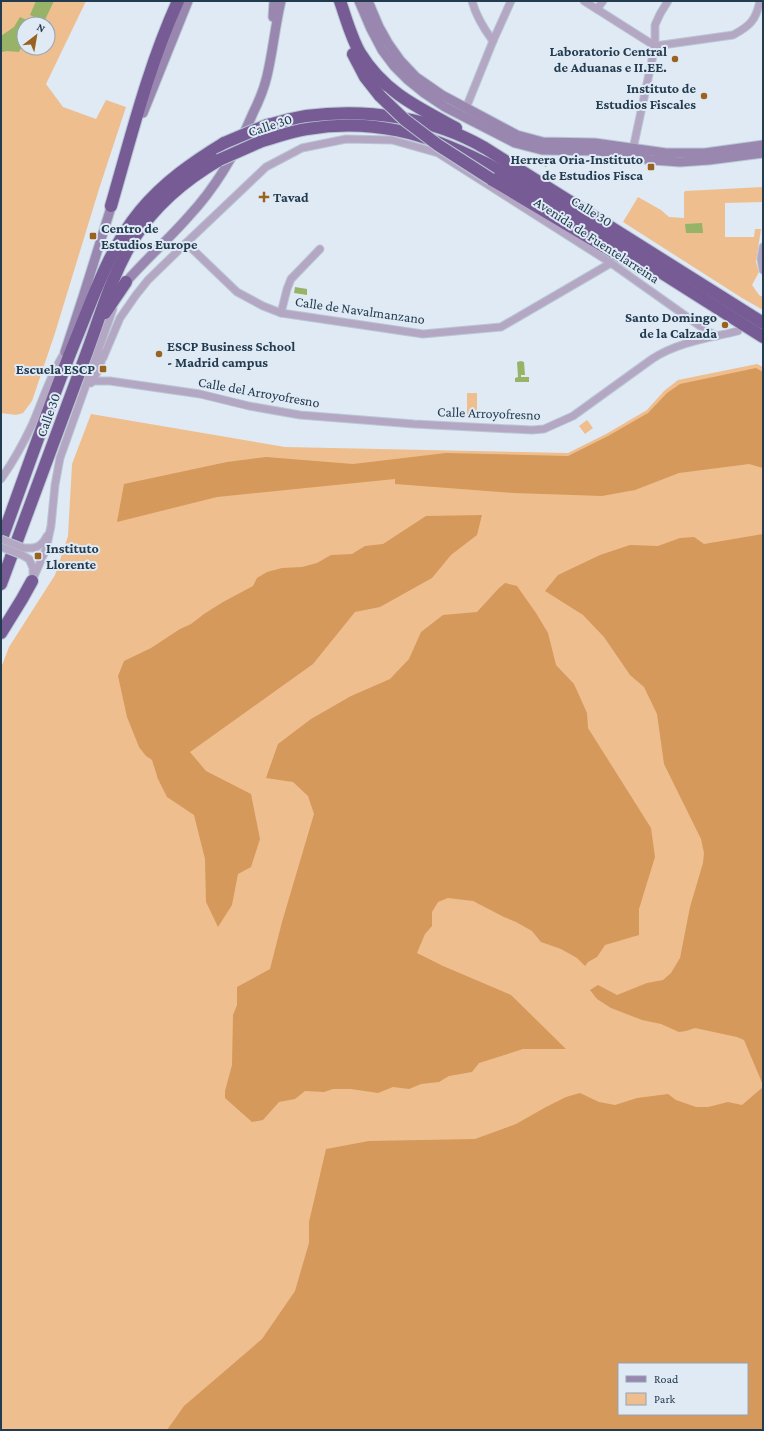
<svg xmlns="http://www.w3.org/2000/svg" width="764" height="1431" font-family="'Crimson Pro',serif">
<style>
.green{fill:#efbe8e;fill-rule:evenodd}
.forest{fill:#d4995b;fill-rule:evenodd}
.water{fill:#97b368}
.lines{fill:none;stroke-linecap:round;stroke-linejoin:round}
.street-casing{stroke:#b9c7d4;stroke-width:9}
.secondary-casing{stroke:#b9c7d4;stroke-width:11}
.highway-casing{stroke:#b9c7d4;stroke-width:14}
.street{stroke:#b4a7c3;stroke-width:7}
.secondary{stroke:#9a87b0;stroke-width:9}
.highway{stroke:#775b95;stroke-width:12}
.street-bridge-casing{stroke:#b9c7d4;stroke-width:9;stroke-linecap:butt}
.highway-bridge-casing{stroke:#b9c7d4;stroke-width:14;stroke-linecap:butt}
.street-bridge{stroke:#b4a7c3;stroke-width:7}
.highway-bridge{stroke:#775b95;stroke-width:12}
.poi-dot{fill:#9a621e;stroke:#dfeaf5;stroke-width:1.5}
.labels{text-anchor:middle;stroke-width:4;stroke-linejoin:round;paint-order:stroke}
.poi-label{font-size:14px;font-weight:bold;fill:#233b4f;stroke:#dfeaf5;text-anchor:end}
.street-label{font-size:14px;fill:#233b4f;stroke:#dfeaf5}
</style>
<rect width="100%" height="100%" fill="#dfeaf5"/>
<g class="green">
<path d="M 1,1 L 86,1 L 46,84 L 63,107 L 96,119 L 106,100 L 126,107 L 99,189 L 55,333 L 32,401 L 23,413 L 16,415 L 1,413 ZM 24,24 L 48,24 L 48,48 L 24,48 Z"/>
<path d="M 763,187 L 763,202 L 725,203 L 725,237 L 754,237 L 755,229 L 761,229 L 756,262 L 759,272 L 752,285 L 759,295 L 763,297 L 763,310 L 742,298 L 623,222 L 638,197 L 661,210 L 669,217 L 684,218 L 684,193 L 685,191 Z"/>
<path d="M 757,364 L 763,367 L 763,1430 L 1,1430 L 1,668 L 9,647 L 55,575 L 68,536 L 72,464 L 91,414 L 285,447 L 568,453 L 606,434 L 647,410 L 664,391 L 678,380 ZM 619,1364 L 747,1364 L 747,1414 L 619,1414 Z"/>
<rect x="467" y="393" width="10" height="22"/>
<path d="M 587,420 L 593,428 L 585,434 L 579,426 Z"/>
</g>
<g class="forest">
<path d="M 756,368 L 763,372 L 763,468 L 749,464 L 679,473 L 635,490 L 602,496 L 514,493 L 395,484 L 395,479 L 217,497 L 117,522 L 124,484 L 227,462 L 266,457 L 353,464 L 446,453 L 568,456 L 608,436 L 648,413 L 667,393 L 680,384 Z"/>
<path d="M 482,515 L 477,535 L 451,555 L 432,578 L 380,607 L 355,612 L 313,664 L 190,752 L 206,771 L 251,794 L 260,839 L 251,867 L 238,874 L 232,905 L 218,927 L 206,902 L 205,859 L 194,815 L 167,797 L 158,779 L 152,760 L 146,756 L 139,747 L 127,717 L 118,676 L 124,661 L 151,648 L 180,629 L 191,624 L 204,614 L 223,602 L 253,586 L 257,578 L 267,572 L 282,568 L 302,567 L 317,563 L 331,555 L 352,554 L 365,546 L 383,544 L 426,516 Z"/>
<path d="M 763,534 L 763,1085 L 744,1040 L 737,1037 L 695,1028 L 686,1031 L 679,1032 L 661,1024 L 642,1020 L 611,1008 L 597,999 L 590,990 L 598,985 L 617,995 L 647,983 L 663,980 L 671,973 L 680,958 L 690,907 L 703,863 L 704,853 L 701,839 L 664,764 L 657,714 L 644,687 L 630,675 L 604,637 L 583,615 L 545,591 L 558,575 L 600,555 L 630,545 L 658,546 L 680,538 L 694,537 L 704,544 Z"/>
<path d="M 505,583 L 517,586 L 536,613 L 548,633 L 556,665 L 574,684 L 587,713 L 588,728 L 651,828 L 655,857 L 639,909 L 639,935 L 605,945 L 597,957 L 588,962 L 585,966 L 577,958 L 561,949 L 541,942 L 532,931 L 516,922 L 504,917 L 473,901 L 448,898 L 438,902 L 432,912 L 432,926 L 425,934 L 417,953 L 443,966 L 511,995 L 566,1049 L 523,1049 L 479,1063 L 472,1072 L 449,1076 L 439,1082 L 421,1084 L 409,1089 L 393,1087 L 378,1093 L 351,1089 L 333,1089 L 324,1092 L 305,1091 L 295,1099 L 279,1102 L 263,1120 L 252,1122 L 225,1098 L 225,1091 L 232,1065 L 233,1015 L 237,1005 L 237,987 L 270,969 L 282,922 L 314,814 L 308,796 L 293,782 L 266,778 L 278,744 L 311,719 L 351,696 L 390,679 L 409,659 L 421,632 L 443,615 L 477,612 L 499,588 Z"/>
<path d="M 763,1087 L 763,1430 L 253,1430 L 248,1429 L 248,1430 L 167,1430 L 184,1406 L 262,1339 L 295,1291 L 309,1243 L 309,1222 L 326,1149 L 369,1141 L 475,1139 L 516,1124 L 546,1107 L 566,1097 L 580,1093 L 599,1102 L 615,1105 L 637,1098 L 668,1094 L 676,1100 L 696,1107 L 708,1107 L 728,1102 L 742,1105 ZM 619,1364 L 747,1364 L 747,1414 L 619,1414 Z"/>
</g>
<g class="water">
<path d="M 36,1 L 54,1 L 44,22 L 30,15 Z"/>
<path d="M 20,17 L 33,23 L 24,24 L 24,42 L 19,52 L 7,51 L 2,52 L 1,36 L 14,27 Z"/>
<path d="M 541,157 L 549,162 L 546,167 L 538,162 Z"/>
<path d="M 702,223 L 703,233 L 686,233 L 685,224 Z"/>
<path d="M 295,287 L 307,289 L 307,295 L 294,293 Z"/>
<path d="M 521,361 L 524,362 L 525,375 L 521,375 L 521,377 L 529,377 L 529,382 L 515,382 L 515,378 L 518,377 L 517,362 Z"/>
</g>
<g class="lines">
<g class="street-casing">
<g id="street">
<path d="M 472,1 C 476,16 484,29 493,41"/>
<path d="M 584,1 L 655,46 L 733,35 C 750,26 756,20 760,1"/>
<path d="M 597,9 L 603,1"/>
<path d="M 466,108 L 493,41 L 511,1"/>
<path d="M 633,149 L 655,46 L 655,25 L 660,14 L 668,1"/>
<path d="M 186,243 L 237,292 L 263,306 L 281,313 L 423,334 L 501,327 L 611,263"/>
<path d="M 763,247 L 761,259 L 763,270"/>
<path d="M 281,313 L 287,289 L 291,279 L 320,249"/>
<path d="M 103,358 L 120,318 L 136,295 L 148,280 L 186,243 L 266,167 L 302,148 L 346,139 L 392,140 L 438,153 L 611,263 L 707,331 L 717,336"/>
<path d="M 93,381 L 110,381 L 200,394 L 249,406 L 300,415 L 414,424 L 532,430 L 544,429 L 573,416 L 652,359 C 678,342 709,338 738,331"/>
<path d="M 91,383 L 100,367 L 103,354"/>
<path d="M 1,479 C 13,462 23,444 32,425 C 43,400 50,375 65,352"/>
<path d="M 33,548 C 40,547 44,542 47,536"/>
<path d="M 29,559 L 33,568 L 33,577"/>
<path d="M 32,581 L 46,549 L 51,526 L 55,485 L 60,458 L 113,309"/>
</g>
</g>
<g class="secondary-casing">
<g id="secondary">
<path d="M 359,1 L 371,29 L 382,50 L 394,66 L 408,80 L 424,93 L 445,107 L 515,143 L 542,150 L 600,151 L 652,160 L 680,162 L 709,160 L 763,153"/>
<path d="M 368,1 L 379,27 L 388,43 L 400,60 L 416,77 L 442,95 L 517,135 L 543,142 L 595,143 L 666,153 L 705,153 L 763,145"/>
<path d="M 273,17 L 274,1"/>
<path d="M 143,113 L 188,1"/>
<path d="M 126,282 C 146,259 169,239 189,216 C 217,186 237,151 253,113 C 259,101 264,89 267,76 C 273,51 275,26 281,1"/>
<path d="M 65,352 L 83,297 L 113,201"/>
</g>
</g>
<g class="highway-casing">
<g id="highway">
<path d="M 340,1 C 346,18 351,37 360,53 C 384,92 417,107 456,128"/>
<path d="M 353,54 L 365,77 L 380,96"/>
<path d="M 267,125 C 280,122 293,118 306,116 C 366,108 432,117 485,148 L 763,323"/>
<path d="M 262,141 C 277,137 292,131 307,129 C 371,118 426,133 483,162 C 496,168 508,176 520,183 L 763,337"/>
<path d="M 491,179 L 640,268"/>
<path d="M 111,206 C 131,137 148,67 178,1"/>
<path d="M 105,313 L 126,282"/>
<path d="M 1,541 C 27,470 51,399 80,329 C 96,289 112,245 140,211 C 164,182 193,162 224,143"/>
<path d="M 1,584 C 29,509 56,434 84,360 C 100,318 111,275 135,237 C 156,204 185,180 219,160"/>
<path d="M 1,633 L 22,599 L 32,581"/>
</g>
</g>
<use href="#street" class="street"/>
<use href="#secondary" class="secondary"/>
<use href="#highway" class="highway"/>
<g class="street-bridge-casing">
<g id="street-bridge">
<path d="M 1,539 L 24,548 L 33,548"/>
<path d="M 1,547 L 22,555 L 29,559"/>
</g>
</g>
<g class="highway-bridge-casing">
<g id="highway-bridge">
<path d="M 380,96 L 405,120 L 438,145 L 491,179"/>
<path d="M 224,143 L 267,125"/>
<path d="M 219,160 L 262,141"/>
</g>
</g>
<use href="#street-bridge" class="street-bridge"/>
<use href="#highway-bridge" class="highway-bridge"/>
</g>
<g class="poi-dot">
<circle cx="675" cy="59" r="4"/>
<circle cx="704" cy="96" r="4"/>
<rect x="647" y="163" width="8" height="8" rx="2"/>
<path d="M262 191h4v4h4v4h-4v4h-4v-4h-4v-4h4z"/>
<rect x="89" y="232" width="8" height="8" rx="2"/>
<circle cx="725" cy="325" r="4"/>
<circle cx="159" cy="354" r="4"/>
<rect x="99" y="365" width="8" height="8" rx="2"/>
<rect x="34" y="552" width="8" height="8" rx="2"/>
</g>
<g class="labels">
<g class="poi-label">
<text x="667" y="56">Laboratorio Central<tspan x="667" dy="16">de Aduanas e II.EE.</tspan></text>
<text x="696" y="93">Instituto de<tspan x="696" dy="16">Estudios Fiscales</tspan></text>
<text x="643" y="164">Herrera Oria-Instituto<tspan x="643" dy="16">de Estudios Fisca</tspan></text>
<text x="273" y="202" text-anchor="start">Tavad</text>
<text x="101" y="233" text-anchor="start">Centro de<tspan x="101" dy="16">Estudios Europe</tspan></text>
<text x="717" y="322">Santo Domingo<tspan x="717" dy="16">de la Calzada</tspan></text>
<text x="167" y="351" text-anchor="start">ESCP Business School<tspan x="167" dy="16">- Madrid campus</tspan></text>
<text x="95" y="374">Escuela ESCP</text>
<text x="46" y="553" text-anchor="start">Instituto<tspan x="46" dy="16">Llorente</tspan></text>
</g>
<g class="street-label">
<text transform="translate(270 125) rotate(-18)" y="5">Calle 30</text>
<text transform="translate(592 211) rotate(32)" y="5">Calle 30</text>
<text transform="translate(597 240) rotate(33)" y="5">Avenida de Fuentelarreina</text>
<text transform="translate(360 310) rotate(8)" y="5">Calle de Navalmanzano</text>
<text transform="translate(259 392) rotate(10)" y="5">Calle del Arroyofresno</text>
<text transform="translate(489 413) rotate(2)" y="5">Calle Arroyofresno</text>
<text transform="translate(48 415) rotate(-70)" y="5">Calle 30</text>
</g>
</g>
<rect width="764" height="1431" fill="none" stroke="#233b4f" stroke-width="4"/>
<rect x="618" y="1363" width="130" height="52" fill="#dfeaf5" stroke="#94a4b3"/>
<rect x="626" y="1376" width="20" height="6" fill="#9a87b0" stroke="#94a4b3"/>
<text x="654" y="1383" font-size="12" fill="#233b4f">Road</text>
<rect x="626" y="1393" width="20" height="12" fill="#efbe8e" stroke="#94a4b3"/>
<text x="654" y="1403" font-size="12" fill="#233b4f">Park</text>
<g transform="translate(36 36) rotate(31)"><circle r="19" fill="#dfeaf5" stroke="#94a4b3"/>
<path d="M0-3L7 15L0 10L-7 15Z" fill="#9a621e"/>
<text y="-6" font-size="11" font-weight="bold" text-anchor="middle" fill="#233b4f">N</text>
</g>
</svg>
